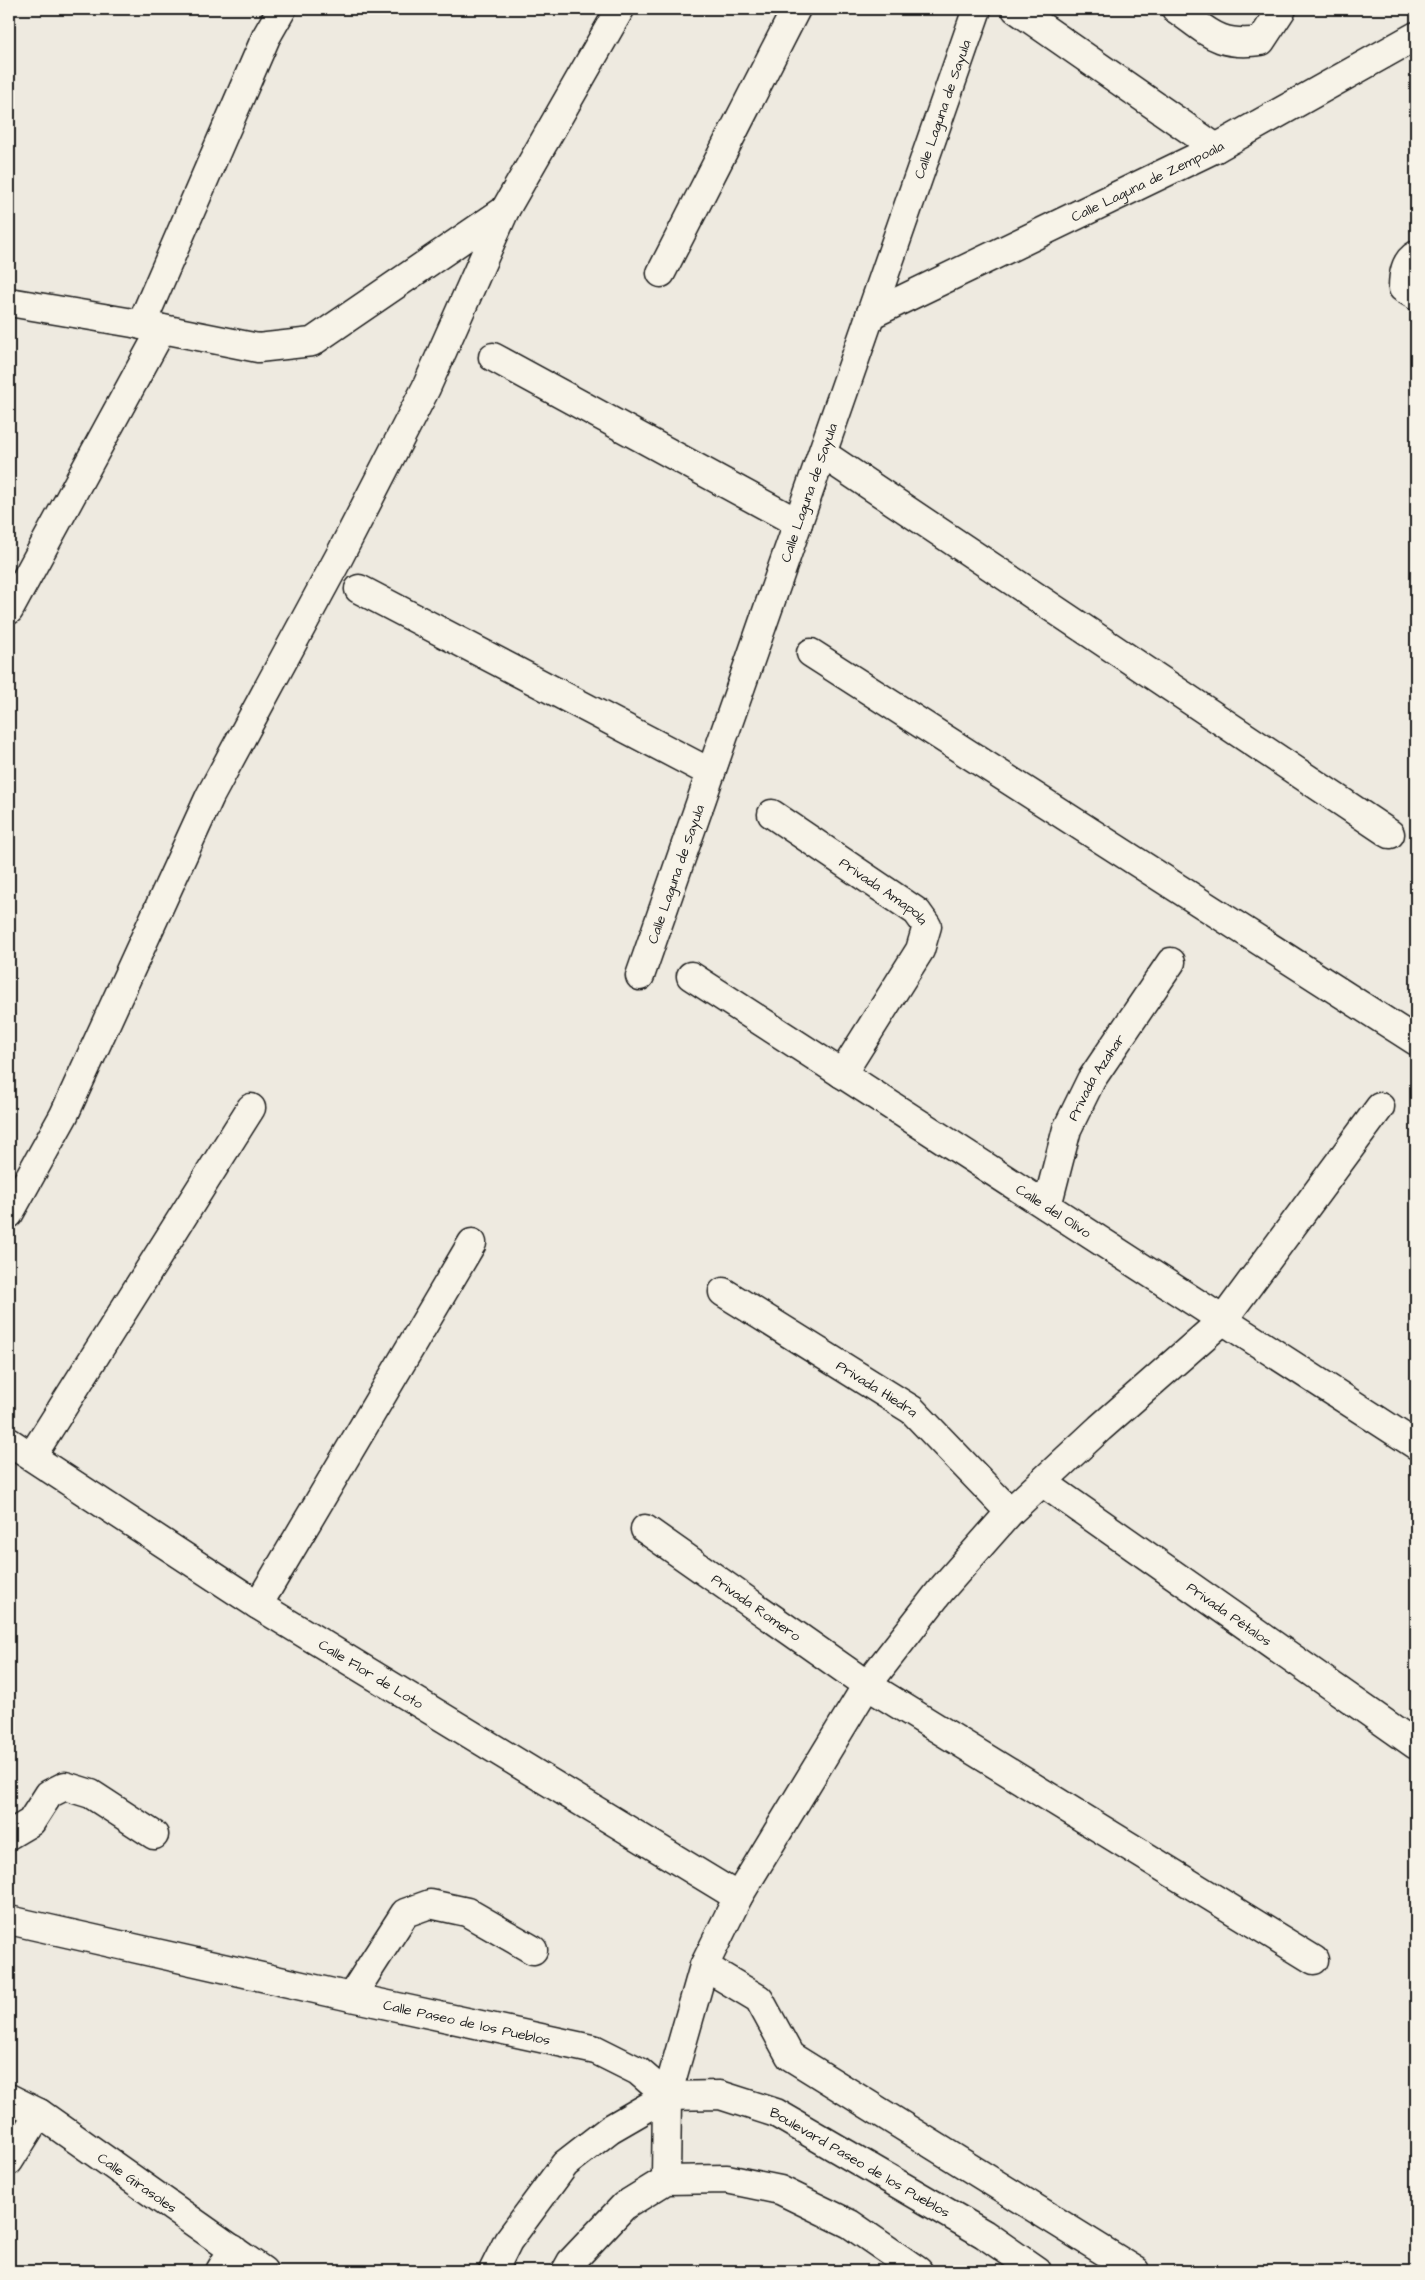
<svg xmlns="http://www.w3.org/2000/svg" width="1425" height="2280" font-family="'Architects Daughter',sans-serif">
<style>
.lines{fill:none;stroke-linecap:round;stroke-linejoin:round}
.minor-casing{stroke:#1c1c1c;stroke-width:31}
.minor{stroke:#f7f3e8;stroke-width:28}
.labels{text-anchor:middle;stroke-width:5;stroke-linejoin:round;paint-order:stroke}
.street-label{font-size:14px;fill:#1c1c1c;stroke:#f7f3e8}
</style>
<rect width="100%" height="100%" fill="#eeeae0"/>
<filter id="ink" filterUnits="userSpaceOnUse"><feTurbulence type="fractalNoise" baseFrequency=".02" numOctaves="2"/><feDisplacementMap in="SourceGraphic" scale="10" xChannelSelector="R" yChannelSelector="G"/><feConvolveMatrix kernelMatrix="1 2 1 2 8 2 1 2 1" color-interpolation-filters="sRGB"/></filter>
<g filter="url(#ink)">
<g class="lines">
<g class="minor-casing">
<g id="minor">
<path d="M 1016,9 L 1216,148"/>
<path d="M 1176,9 C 1209,32 1218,47 1261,41 L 1282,9"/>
<path d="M 1416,255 C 1405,261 1403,276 1403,288 L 1416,296"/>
<path d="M 661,273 L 796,9"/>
<path d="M 9,302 L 133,323 L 258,348 L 312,342 L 505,210"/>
<path id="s1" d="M 870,315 L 1216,148 L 1416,36"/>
<path d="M 141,325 L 266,37 L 282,9"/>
<path d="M 493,357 L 798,523"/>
<path d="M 823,454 L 1390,834"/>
<path d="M 359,589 L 711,773"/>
<path d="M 9,610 L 162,329"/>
<path d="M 811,653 L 1416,1041"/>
<path id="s2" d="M 772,814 L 917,912 L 927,926 L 920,950 L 842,1074"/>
<path id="s3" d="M 640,976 L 977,9"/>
<path id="s4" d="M 691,976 L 1416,1445"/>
<path id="s5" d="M 1047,1206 L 1067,1129 L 1091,1080 L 1171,962"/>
<path d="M 9,1214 L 64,1115 L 210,796 L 339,557 L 426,388 L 505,210 L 620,9"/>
<path id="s6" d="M 723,1292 L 912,1410 L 1010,1512"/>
<path id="s7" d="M 9,1442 L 258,1605 L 738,1897"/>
<path d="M 32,1456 L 251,1108"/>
<path id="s8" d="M 1042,1482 L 1416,1745"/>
<path id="s9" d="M 645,1529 L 867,1685 L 1314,1960"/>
<path d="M 258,1605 L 472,1243"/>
<path d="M 9,1835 L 31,1822 L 49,1794 L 65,1786 L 91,1794 L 154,1835"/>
<path id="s10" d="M 9,1920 L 351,1997 L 596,2050 L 638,2071 L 667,2096"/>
<path d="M 704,1966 L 759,1999 L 790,2056 L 1136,2271"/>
<path d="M 351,1997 L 405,1913 L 430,1904 L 467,1912 L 533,1950"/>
<path id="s11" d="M 667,2096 L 720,2095 L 776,2113 L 984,2234 L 1037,2271"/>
<path id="s12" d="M 9,2098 L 39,2113 L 263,2271"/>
<path d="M 9,2161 L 39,2113"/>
<path d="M 666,2180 L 667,2096 L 704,1966 L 738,1897 L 867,1685 L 941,1590 L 1010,1512 L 1100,1428 L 1223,1320 L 1380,1107"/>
<path d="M 220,2271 L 233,2249"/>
<path d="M 493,2271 L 508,2241 L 565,2164 L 610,2129 L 667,2096"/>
<path d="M 566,2271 L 571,2262 L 624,2206 L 666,2180 L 727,2179 L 780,2190 L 850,2224 L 918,2271"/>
</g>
</g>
<use href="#minor" class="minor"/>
</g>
</g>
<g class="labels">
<g class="street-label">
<text dy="5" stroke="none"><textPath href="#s3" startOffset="918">Calle Laguna de Sayula</textPath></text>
<text dy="5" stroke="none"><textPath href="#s1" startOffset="308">Calle Laguna de Zempoala</textPath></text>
<text dy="5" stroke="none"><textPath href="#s3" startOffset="512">Calle Laguna de Sayula</textPath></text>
<text dy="5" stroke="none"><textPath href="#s3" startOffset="108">Calle Laguna de Sayula</textPath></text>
<text dy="5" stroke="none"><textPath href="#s2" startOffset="136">Privada Amapola</textPath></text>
<text dy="5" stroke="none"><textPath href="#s5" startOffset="139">Privada Azahar</textPath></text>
<text dy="5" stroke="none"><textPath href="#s4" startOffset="432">Calle del Olivo</textPath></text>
<text dy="5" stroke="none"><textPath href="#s6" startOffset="182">Privada Hiedra</textPath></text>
<text dy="5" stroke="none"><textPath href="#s9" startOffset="136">Privada Romero</textPath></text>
<text dy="5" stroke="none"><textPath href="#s8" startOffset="229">Privada Pétalos</textPath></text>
<text dy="5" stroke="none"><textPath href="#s7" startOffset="430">Calle Flor de Loto</textPath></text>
<text dy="5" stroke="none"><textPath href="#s10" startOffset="469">Calle Paseo de los Pueblos</textPath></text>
<text dy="5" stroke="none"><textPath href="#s11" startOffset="209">Boulevard Paseo de los Pueblos</textPath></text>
<text dy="5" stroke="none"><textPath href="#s12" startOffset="154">Calle Girasoles</textPath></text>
</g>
</g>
<rect width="1425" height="2280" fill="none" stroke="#f7f3e8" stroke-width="30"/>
<rect x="15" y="15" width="1395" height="2250" fill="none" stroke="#1c1c1c" stroke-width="2" filter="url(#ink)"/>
</svg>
